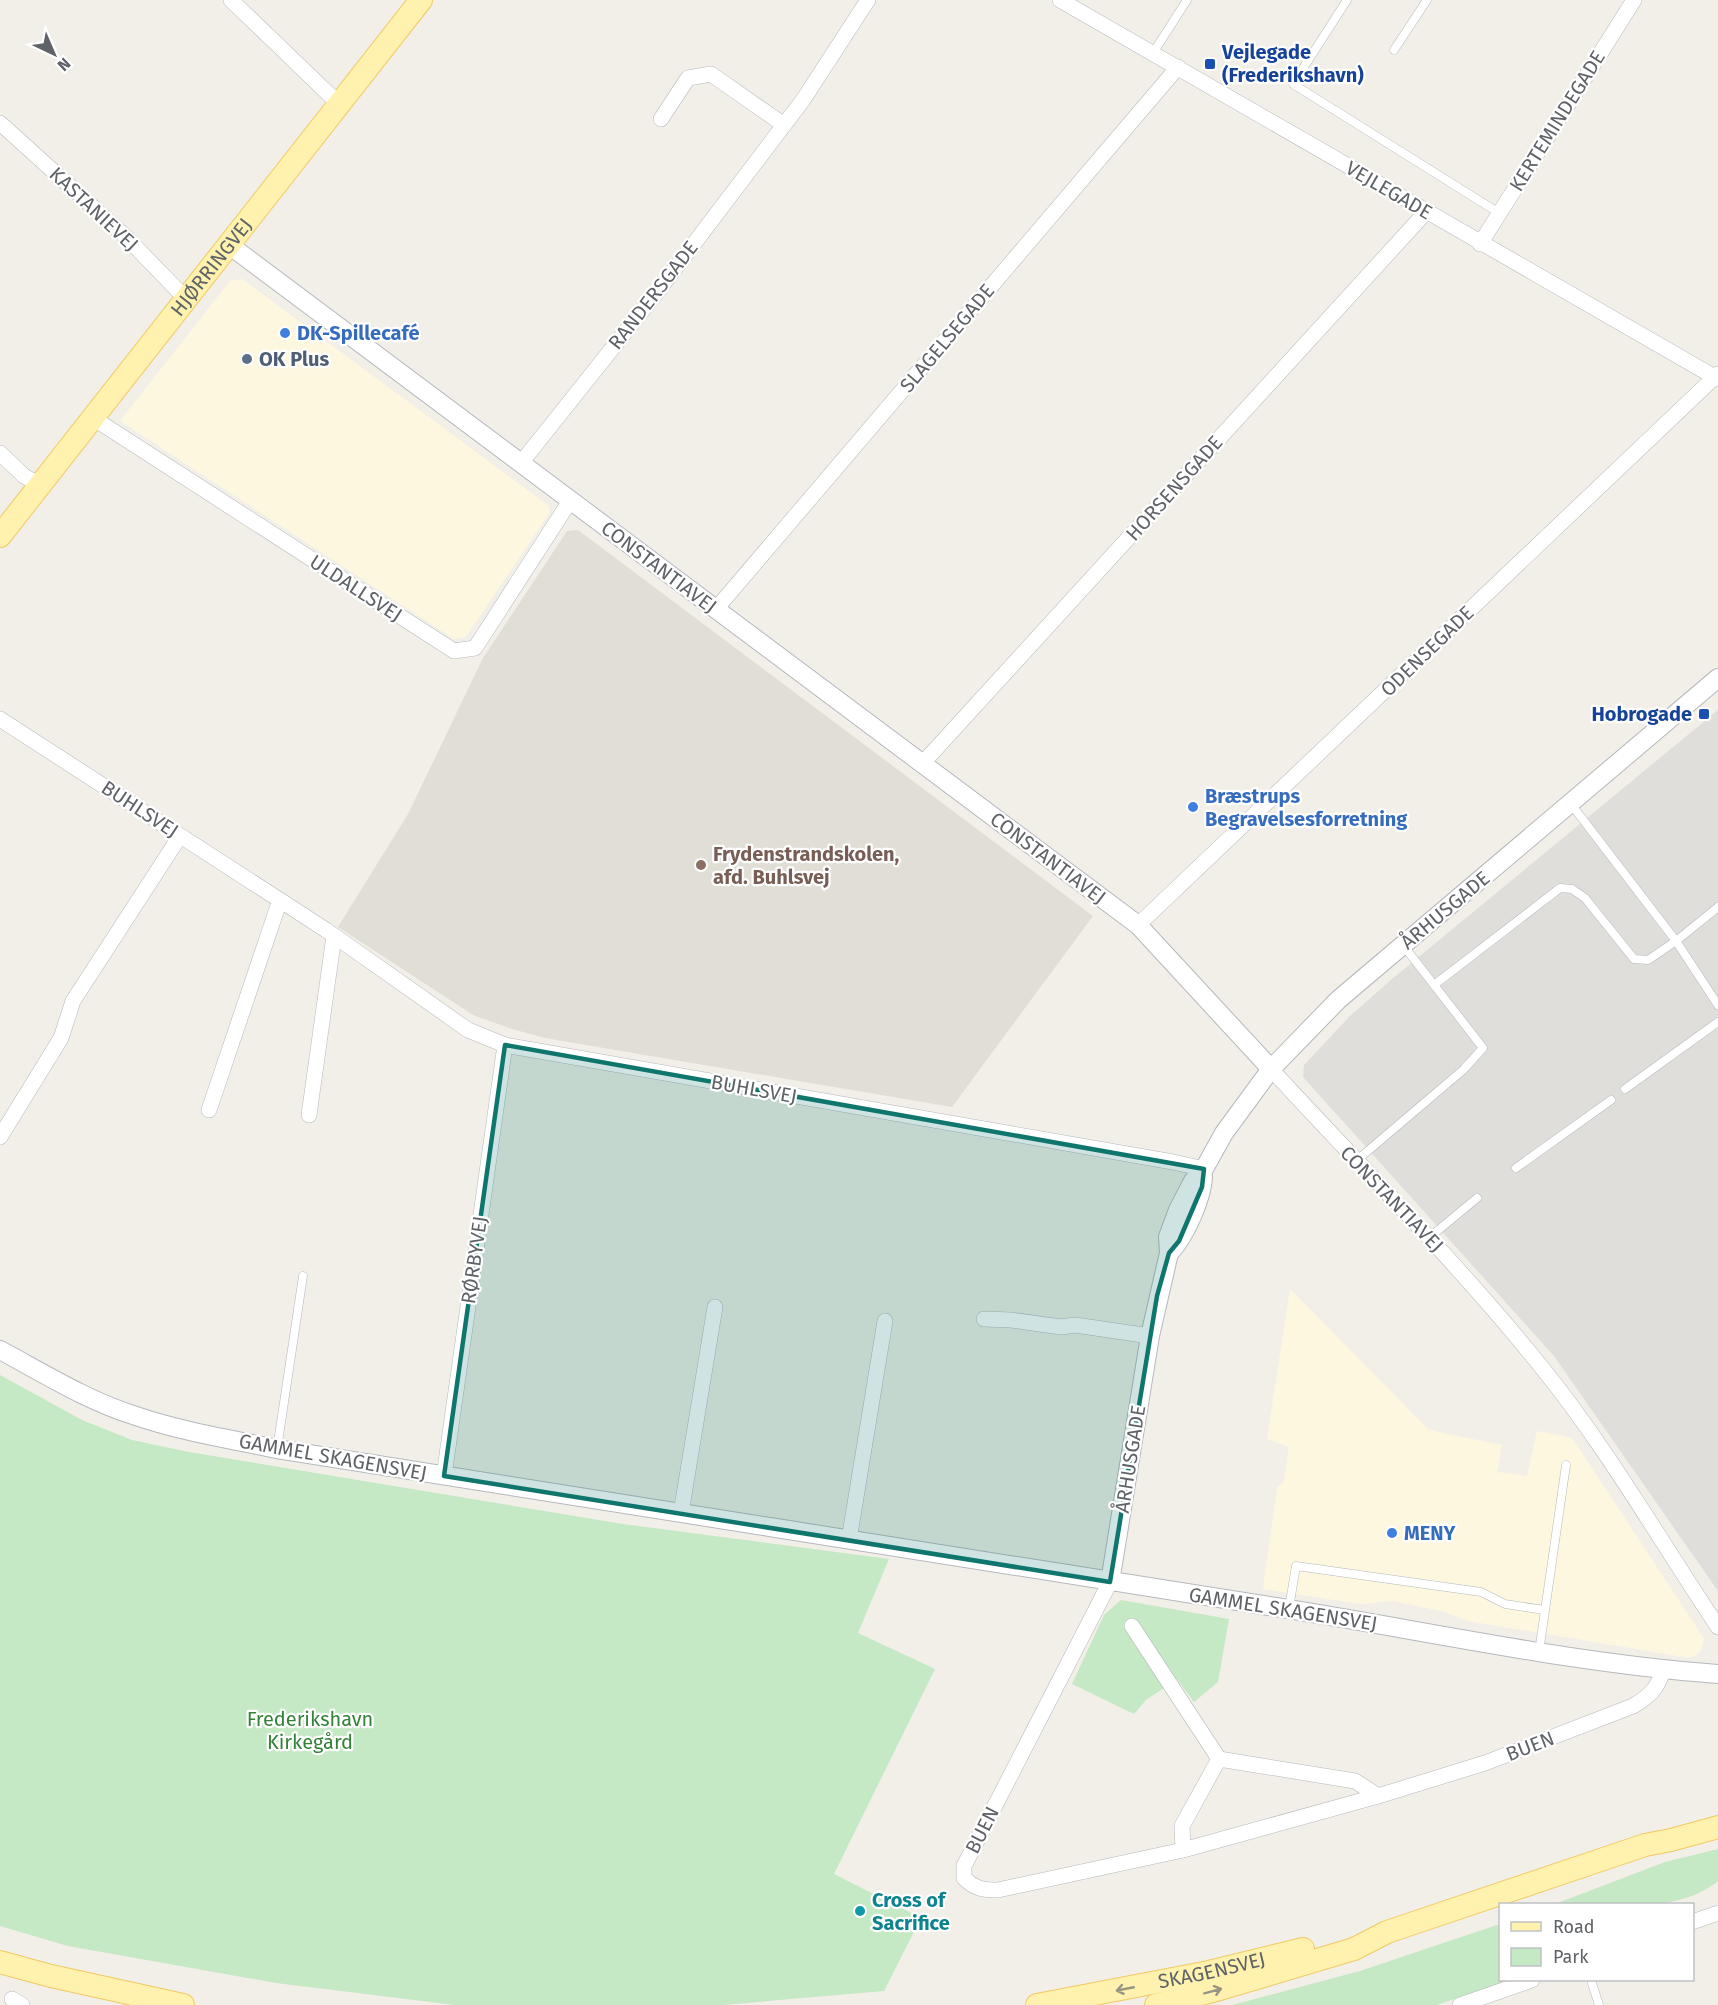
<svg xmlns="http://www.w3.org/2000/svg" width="1718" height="2005" font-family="'Fira Sans',sans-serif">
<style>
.commercial{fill:#fef7e0}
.industrial{fill:#e0deda}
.education{fill:#e1ded6}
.green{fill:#c5e8c5}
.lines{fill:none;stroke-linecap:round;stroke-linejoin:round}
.service-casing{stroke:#b5b8bc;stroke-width:9}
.minor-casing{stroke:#b5b8bc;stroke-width:16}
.tertiary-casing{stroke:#b5b8bc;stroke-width:20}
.primary-casing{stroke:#f2c960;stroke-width:24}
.service{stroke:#fff;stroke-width:8}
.minor{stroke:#fff;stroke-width:15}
.tertiary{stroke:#fff;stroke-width:18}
.primary{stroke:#fff2af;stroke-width:22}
.oneway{stroke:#979581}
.marked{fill:#0f766e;fill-opacity:0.2;stroke:#0f766e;stroke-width:4.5;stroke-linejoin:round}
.transit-dot{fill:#1a4fb4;stroke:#fff;stroke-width:2}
.shop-dot{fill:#3f7fe0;stroke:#fff;stroke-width:2}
.service-dot{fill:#5c6f8a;stroke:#fff;stroke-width:2}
.education-dot{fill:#8d6e63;stroke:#fff;stroke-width:2}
.culture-dot{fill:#0f9aa8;stroke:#fff;stroke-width:2}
.labels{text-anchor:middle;stroke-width:4.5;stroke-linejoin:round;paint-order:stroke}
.transit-label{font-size:20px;font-weight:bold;fill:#164399;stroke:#fff;text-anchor:start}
.street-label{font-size:20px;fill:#5f6368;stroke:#fff}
.shop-label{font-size:20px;font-weight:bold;fill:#366cbe;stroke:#fff;text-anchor:start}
.service-label{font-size:20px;font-weight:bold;fill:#4e5e75;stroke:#fff;text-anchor:start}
.education-label{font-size:20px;font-weight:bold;fill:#785e54;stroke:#fff;text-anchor:start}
.park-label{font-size:20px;fill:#348238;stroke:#fff}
.culture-label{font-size:20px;font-weight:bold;fill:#0d838f;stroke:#fff;text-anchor:start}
</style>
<rect width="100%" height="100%" fill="#f1efe8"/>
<g class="commercial">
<path d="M 242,279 L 549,506 L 550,512 L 466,637 L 454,639 L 120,421 L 230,281 Z"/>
<path d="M 1290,1289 L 1429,1430 L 1502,1445 L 1497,1472 L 1527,1476 L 1537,1431 L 1572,1438 L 1701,1634 L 1704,1639 L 1701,1651 L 1691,1658 L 1684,1657 L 1468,1621 L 1445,1612 L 1394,1601 L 1360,1604 L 1263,1589 L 1277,1487 L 1284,1482 L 1289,1447 L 1267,1439 Z"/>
</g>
<path class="industrial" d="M 1718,710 L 1718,1591 L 1554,1356 L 1303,1077 L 1304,1065 L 1350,1016 L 1392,979 Z"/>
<path class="education" d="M 578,530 L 1093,916 L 952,1107 L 545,1038 L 512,1029 L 473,1015 L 338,927 L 408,814 L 483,658 L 567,531 Z"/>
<g class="green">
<path d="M 0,1375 L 82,1420 L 132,1440 L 189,1452 L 623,1524 L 889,1559 L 858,1633 L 935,1669 L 834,1874 L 921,1918 L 884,1991 L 723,2005 L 455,2005 L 276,1983 L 68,1946 L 0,1926 Z"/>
<path d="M 1121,1600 L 1229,1619 L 1218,1682 L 1194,1702 L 1177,1679 L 1146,1700 L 1134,1714 L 1072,1684 L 1104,1615 Z"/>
<path d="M 1718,1849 L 1718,1881 C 1677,1915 1606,1905 1555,1904 L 1665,1862 Z"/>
<path d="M 1500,1924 L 1500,1980 L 1509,1980 L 1437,2005 L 1232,2005 L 1360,1971 Z"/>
</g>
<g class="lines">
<g class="service-casing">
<g id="service">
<path d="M 1347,0 L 1293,84 L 1499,213"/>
<path d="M 1394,50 L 1427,0"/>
<path d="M 1153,53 L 1187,0"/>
<path d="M 1571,804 L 1676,941 L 1718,1005"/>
<path d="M 1434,985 L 1560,888 L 1572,889 L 1585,898 L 1634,959 L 1648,960 L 1676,941 L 1718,907"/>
<path d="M 1625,1089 L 1718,1022"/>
<path d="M 1356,1161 L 1463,1070 L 1483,1048 L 1403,945"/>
<path d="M 1516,1168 L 1611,1100"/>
<path d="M 1430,1237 L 1477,1198"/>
<path d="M 277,1449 L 303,1276"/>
<path d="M 1289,1608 L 1296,1566 L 1481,1592 L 1505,1604 L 1544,1610"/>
<path d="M 1539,1652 L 1566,1465"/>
<path d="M 1591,1980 L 1599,2005"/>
</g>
</g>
<g class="minor-casing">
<g id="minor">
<path d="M 231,0 L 339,104"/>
<path d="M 1060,0 L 1718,379"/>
<path d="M 661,119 L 688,78 L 711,74 L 784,125"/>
<path d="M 0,123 L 126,237 L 186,299"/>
<path d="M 1480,244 L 1634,0"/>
<path d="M 93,418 L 454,651 L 475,648 L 570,501"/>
<path d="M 0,453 L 24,476 L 40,485"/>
<path d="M 521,463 L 658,291 L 803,100 L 868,0"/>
<path d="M 716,609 L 1178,67"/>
<path d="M 0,719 L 326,930 L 468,1030 L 505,1045 L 1173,1162 L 1204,1169"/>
<path d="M 922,764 L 1426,212"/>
<path d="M 1138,925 L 1718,374"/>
<path d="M 1271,1069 C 1361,1167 1456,1261 1539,1364 C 1606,1446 1659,1539 1718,1627"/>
<path d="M 209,1110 L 280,900"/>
<path d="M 309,1115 L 334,936"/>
<path d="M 0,1137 L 61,1038 L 73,1001 L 180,836"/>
<path d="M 984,1319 L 1011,1320 L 1061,1327 L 1075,1325 L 1150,1336"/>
<path d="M 444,1476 L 505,1045"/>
<path d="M 681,1513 L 715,1307"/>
<path d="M 849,1540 L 885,1321"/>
<path d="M 1110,1582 L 964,1866 L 964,1878 C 975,1889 983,1890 998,1890 L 1183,1850 L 1378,1796 L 1485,1763 L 1633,1706 C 1650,1696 1658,1688 1663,1670"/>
<path d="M 1132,1626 L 1219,1759"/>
<path d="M 1183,1850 L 1182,1826 L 1219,1759 L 1355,1781 L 1378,1796"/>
<path d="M 1692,1922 L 1718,1913"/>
<path d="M 12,1999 L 22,2005"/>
<path d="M 1460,2005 L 1532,1980"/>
</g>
</g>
<g class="tertiary-casing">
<g id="tertiary">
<path d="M 228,244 L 1138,925 L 1271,1069"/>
<path d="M 1172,1250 C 1186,1234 1202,1198 1203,1177"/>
<path d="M 0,1350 C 43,1373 86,1400 133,1415 C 179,1431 229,1439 277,1449 C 608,1500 938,1555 1269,1606 C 1418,1629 1567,1663 1718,1674"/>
<path d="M 1110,1582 L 1150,1336 L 1169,1253 L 1168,1237 L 1178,1210 L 1193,1181 L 1204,1169 L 1224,1133 L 1271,1069 L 1338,1000 L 1718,678"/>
</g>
</g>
<g class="primary-casing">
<g id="primary">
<path id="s1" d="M 0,536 L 421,0"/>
<path d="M 0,1962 L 51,1976 L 183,2005"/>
<path id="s2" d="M 1037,2005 L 1209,1972 L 1303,1949"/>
<path d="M 1156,2005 L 1213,1991 L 1354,1949 L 1387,1932 L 1645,1845 L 1671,1840 L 1718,1827"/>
</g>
</g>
<use href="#service" class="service"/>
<use href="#minor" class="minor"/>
<use href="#tertiary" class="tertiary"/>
<use href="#primary" class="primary"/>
</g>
<defs><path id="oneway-shaft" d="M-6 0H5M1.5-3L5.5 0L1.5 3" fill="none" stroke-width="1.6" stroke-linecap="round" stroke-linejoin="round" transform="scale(1.5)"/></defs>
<g class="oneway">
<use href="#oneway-shaft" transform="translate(1125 1989) rotate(169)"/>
<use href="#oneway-shaft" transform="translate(1213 1991) rotate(-15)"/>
</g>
<path class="marked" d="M 505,1045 L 1204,1169 L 1202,1187 L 1179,1241 L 1169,1253 L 1157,1296 L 1110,1582 L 444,1476 Z"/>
<g class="transit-dot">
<rect x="1204" y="58" width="12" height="12" rx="3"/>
<rect x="1698" y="708" width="12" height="12" rx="3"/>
</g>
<g class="shop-dot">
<circle cx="285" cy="333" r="6"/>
<circle cx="1193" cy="807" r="6"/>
<circle cx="1392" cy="1533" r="6"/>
</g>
<circle class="service-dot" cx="247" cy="359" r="6"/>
<circle class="education-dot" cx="701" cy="865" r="6"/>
<circle class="culture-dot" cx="860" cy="1911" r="6"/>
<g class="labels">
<g class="transit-label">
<text x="1222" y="59">Vejlegade<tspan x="1222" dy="23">(Frederikshavn)</tspan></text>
<text x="1692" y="721" text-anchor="end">Hobrogade</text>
</g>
<g class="street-label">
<text transform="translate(1557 121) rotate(-58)" y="7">KERTEMINDEGADE</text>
<text transform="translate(1389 190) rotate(30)" y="7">VEJLEGADE</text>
<text transform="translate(94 209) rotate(43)" y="7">KASTANIEVEJ</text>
<text dy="7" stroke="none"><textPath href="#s1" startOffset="342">HJØRRINGVEJ</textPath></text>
<text transform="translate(653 295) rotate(-52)" y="7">RANDERSGADE</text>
<text transform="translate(947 338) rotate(-50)" y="7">SLAGELSEGADE</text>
<text transform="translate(1174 488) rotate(-48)" y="7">HORSENSGADE</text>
<text transform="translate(659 567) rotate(37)" y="7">CONSTANTIAVEJ</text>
<text transform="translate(356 588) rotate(33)" y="7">ULDALLSVEJ</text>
<text transform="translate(1427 651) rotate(-44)" y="7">ODENSEGADE</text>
<text transform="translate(140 809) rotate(33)" y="7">BUHLSVEJ</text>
<text transform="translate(1048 858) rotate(37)" y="7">CONSTANTIAVEJ</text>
<text transform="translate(1445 910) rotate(-40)" y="7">ÅRHUSGADE</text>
<text transform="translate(754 1089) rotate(10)" y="7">BUHLSVEJ</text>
<text transform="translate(1392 1199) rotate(46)" y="7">CONSTANTIAVEJ</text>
<text transform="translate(474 1260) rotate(-82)" y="7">RØRBYVEJ</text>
<text transform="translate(333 1457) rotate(10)" y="7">GAMMEL SKAGENSVEJ</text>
<text transform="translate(1130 1459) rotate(-81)" y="7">ÅRHUSGADE</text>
<text transform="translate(1283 1609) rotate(9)" y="7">GAMMEL SKAGENSVEJ</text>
<text transform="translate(1530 1746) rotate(-21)" y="7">BUEN</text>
<text transform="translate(982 1830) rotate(-63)" y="7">BUEN</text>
<text dy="7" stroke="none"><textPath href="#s2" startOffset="178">SKAGENSVEJ</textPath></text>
</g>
<g class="shop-label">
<text x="297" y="340">DK-Spillecafé</text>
<text x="1205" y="803">Bræstrups<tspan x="1205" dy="23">Begravelsesforretning</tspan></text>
<text x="1404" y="1540">MENY</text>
</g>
<g class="service-label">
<text x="259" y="366">OK Plus</text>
</g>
<g class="education-label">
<text x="713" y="861">Frydenstrandskolen,<tspan x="713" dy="23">afd. Buhlsvej</tspan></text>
</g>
<g class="park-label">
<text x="310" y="1726">Frederikshavn<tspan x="310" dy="23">Kirkegård</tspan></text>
</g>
<g class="culture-label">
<text x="872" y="1907">Cross of<tspan x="872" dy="23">Sacrifice</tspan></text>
</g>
</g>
<rect x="1499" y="1903" width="195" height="78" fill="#ffffff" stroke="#bfc1c3" stroke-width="1.5"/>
<rect x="1511" y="1922" width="30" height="9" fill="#fff2af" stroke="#bfc1c3" stroke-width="1.5"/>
<text x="1553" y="1933" font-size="18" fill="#5f6368">Road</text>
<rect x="1511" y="1948" width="30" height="18" fill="#c5e8c5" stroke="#bfc1c3" stroke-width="1.5"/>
<text x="1553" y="1963" font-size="18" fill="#5f6368">Park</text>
<g transform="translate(54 54) rotate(136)" stroke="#ffffff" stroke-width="4.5" paint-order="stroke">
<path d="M0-4.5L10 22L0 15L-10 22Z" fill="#5f6368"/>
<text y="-9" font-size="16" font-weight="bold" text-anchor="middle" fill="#5f6368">N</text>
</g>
</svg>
